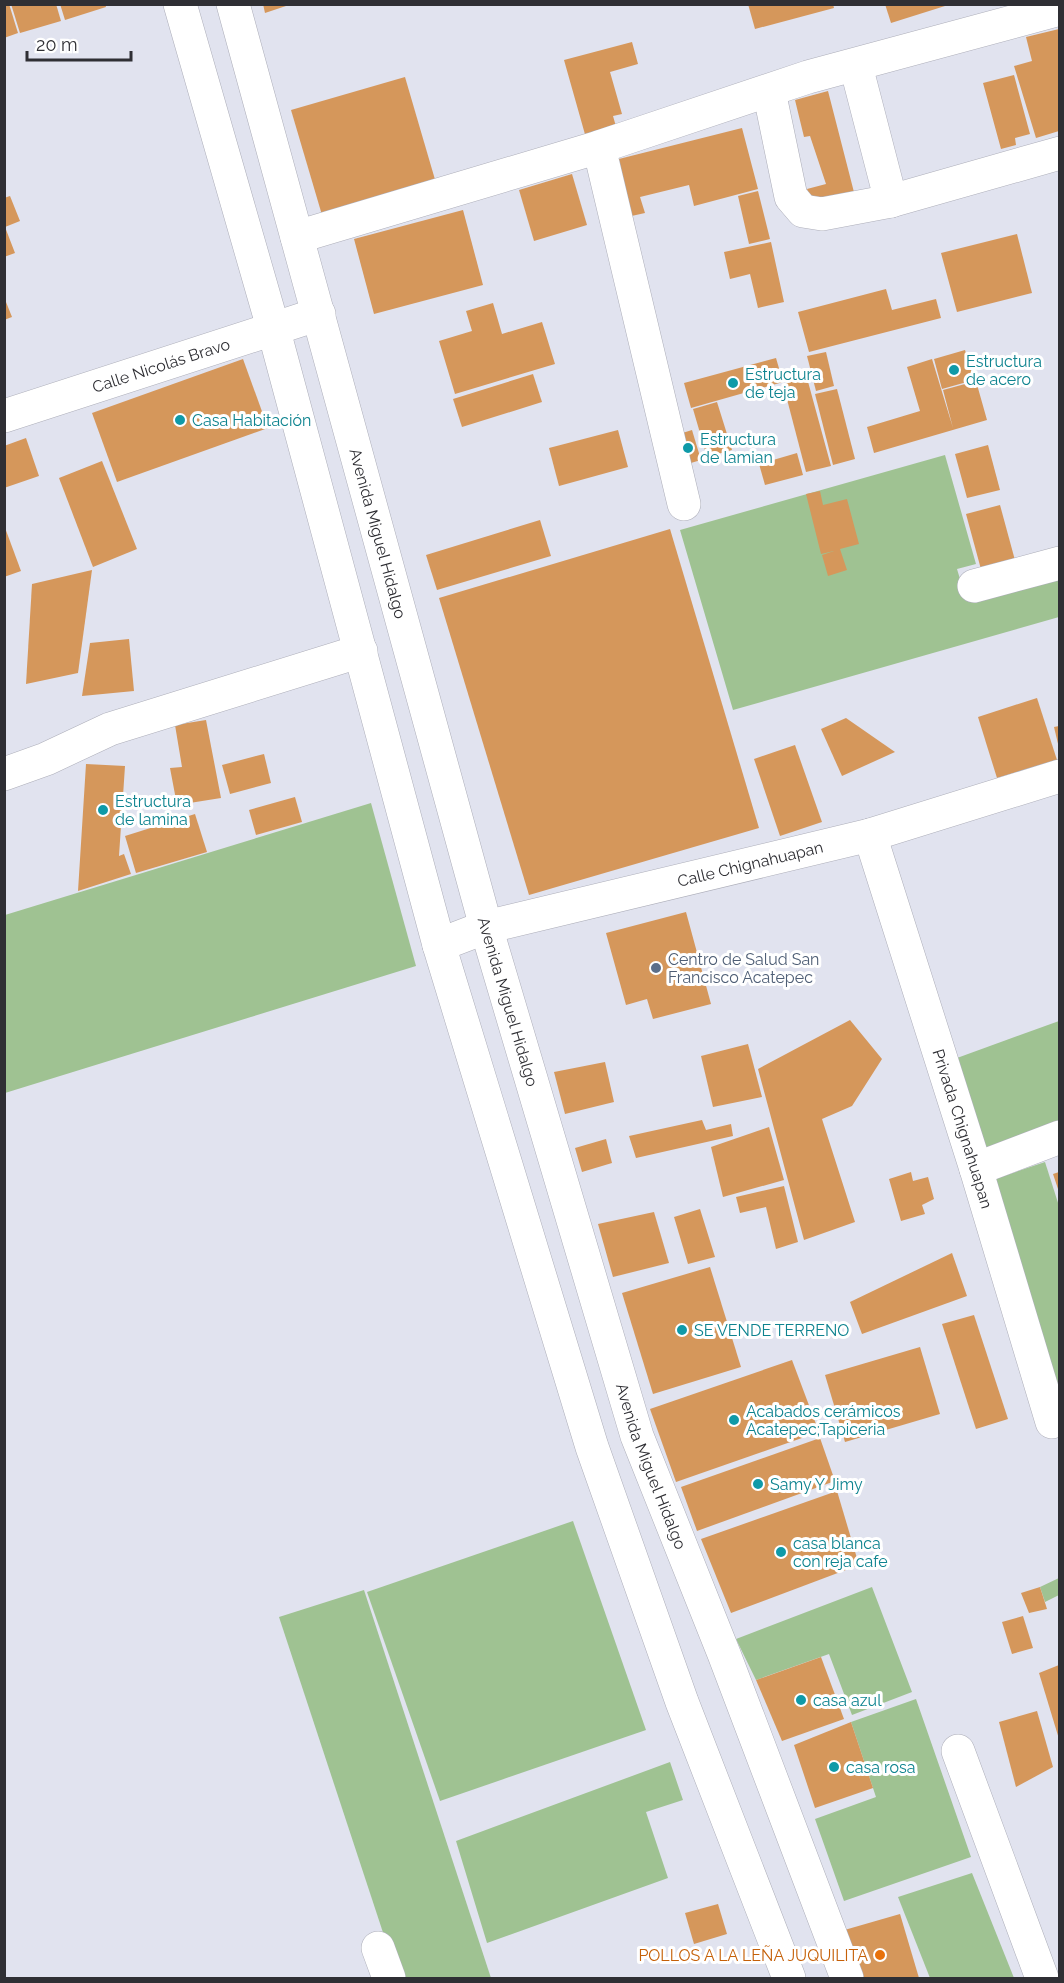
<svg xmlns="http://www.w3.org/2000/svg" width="1064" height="1983" font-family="Raleway,sans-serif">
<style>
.green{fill:#9fc292}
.building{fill:#d5975b}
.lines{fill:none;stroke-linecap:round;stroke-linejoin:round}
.street-casing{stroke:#adaeb9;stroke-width:34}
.secondary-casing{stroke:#adaeb9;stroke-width:34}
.street{stroke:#fff;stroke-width:33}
.secondary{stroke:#fff;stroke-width:33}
.culture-dot{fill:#0f9aa8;stroke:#fff;stroke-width:2}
.service-dot{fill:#5c6f8a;stroke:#fff;stroke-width:2}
.food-dot{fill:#e8710a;stroke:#fff;stroke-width:2}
.labels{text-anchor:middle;stroke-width:6;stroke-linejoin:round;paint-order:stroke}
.culture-label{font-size:16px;fill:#0d838f;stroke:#fff;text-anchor:start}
.street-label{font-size:16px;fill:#2f2f34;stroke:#fff}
.service-label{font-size:16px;fill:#4e5e75;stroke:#fff;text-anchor:start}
.food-label{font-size:16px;fill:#c56008;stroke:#fff;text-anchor:end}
</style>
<rect width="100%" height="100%" fill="#e1e3ef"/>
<g class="green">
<path d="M 945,455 L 976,564 L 957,569 L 966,599 L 1059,572 L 1059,617 L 733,710 L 680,530 Z"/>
<path d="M 371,803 L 416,966 L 5,1093 L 5,915 Z"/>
<path d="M 1059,1021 L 1059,1125 L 985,1151 L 957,1058 Z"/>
<path d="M 1045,1162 L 1059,1206 L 1059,1405 L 992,1180 Z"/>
<path d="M 573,1521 L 646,1730 L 440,1801 L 367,1592 Z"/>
<path d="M 1059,1578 L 1059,1595 L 1045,1602 L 1040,1587 Z"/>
<path d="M 872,1587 L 912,1692 L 852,1715 L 829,1654 L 756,1680 L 736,1639 Z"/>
<path d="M 364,1590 L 491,1978 L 398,1978 L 279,1617 Z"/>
<path d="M 916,1699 L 971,1857 L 844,1901 L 815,1819 L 876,1797 L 851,1722 Z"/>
<path d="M 670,1762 L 683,1800 L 646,1812 L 668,1878 L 487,1943 L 456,1841 Z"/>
<path d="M 972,1873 L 1014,1978 L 930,1978 L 898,1897 Z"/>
</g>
<g class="building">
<path d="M 4,4 L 9,4 L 18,33 L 4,38 Z"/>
<path d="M 11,4 L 56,4 L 61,21 L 20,33 Z"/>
<path d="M 60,4 L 105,4 L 106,7 L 65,20 Z"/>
<path d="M 263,4 L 289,4 L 289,5 L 265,13 Z"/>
<path d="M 748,4 L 833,4 L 834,8 L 755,29 Z"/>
<path d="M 885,4 L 945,4 L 945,6 L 891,23 Z"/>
<path d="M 1059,29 L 1059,131 L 1036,138 L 1014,66 L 1032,61 L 1026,37 Z"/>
<path d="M 632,42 L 638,64 L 610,72 L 622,114 L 613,116 L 619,137 L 588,145 L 564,60 Z"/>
<path d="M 1014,75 L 1030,134 L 1015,138 L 1016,145 L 1001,149 L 983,83 Z"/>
<path d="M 405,77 L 436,183 L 322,215 L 291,110 Z"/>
<path d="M 828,91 L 856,200 L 815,212 L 807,189 L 826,184 L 810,136 L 804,137 L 795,100 Z"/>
<path d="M 742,128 L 758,189 L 694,206 L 689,185 L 640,197 L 645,213 L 618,219 L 603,163 Z"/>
<path d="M 572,174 L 587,225 L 534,241 L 519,190 Z"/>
<path d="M 758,191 L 770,239 L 749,244 L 738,196 Z"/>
<path d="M 10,196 L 20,221 L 5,227 L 15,253 L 4,257 L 4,198 Z"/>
<path d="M 463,210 L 483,285 L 374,314 L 354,239 Z"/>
<path d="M 1017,234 L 1032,293 L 957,312 L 941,253 Z"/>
<path d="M 771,242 L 784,302 L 758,308 L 750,274 L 730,279 L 724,252 Z"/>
<path d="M 886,289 L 892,310 L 936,299 L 941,318 L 809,352 L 798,312 Z"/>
<path d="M 4,297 L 12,317 L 4,320 Z"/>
<path d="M 493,303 L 502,334 L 542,322 L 555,364 L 455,394 L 439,341 L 472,331 L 466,311 Z"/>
<path d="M 965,350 L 974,380 L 942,389 L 934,359 Z"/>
<path d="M 826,352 L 834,386 L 816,391 L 807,356 Z"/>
<path d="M 776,358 L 783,382 L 691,408 L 684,383 Z"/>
<path d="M 243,359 L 268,428 L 117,482 L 92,413 Z"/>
<path d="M 932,359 L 953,428 L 943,390 L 976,381 L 987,420 L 874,453 L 867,427 L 920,411 L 907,367 Z"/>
<path d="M 533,374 L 542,402 L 462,427 L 453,399 Z"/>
<path d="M 807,378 L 831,466 L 806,472 L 783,384 Z"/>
<path d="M 837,389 L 855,459 L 833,465 L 815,394 Z"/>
<path d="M 717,402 L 732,450 L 707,457 L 693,409 Z"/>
<path d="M 618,430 L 628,467 L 559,486 L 549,448 Z"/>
<path d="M 692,430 L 701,460 L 684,465 L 676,435 Z"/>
<path d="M 26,438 L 39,476 L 4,488 L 4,446 Z"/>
<path d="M 988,445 L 1000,490 L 967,498 L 955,454 Z"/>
<path d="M 797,453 L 803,475 L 765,485 L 759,464 Z"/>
<path d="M 102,461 L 137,549 L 93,567 L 59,478 Z"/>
<path d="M 820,491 L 823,505 L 847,499 L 859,544 L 840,549 L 847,570 L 828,576 L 822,555 L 834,551 L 821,554 L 806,494 Z"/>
<path d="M 1000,505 L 1016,564 L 982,573 L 966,514 Z"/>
<path d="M 540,520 L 551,556 L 437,590 L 426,555 Z"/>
<path d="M 4,525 L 21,571 L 4,577 Z"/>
<path d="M 670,529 L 759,828 L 529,895 L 439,598 Z"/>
<path d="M 92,570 L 78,673 L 26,684 L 32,584 Z"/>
<path d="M 129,639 L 134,691 L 82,696 L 90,643 Z"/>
<path d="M 1037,698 L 1057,760 L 997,778 L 978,717 Z"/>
<path d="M 846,718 L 895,752 L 842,776 L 821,729 Z"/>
<path d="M 206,720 L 221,798 L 177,805 L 170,768 L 182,767 L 175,725 Z"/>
<path d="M 1059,726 L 1059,748 L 1054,727 Z"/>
<path d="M 795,745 L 822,822 L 780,836 L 754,759 Z"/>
<path d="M 264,754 L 271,783 L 230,794 L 222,765 Z"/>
<path d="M 86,764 L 125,766 L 119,856 L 124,854 L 131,874 L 78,891 Z"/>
<path d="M 295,797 L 302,822 L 256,835 L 249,810 Z"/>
<path d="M 195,814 L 207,852 L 136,873 L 125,836 Z"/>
<path d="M 686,912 L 711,1004 L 653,1019 L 647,999 L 626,1005 L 606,933 Z"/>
<path d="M 850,1020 L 882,1059 L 852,1106 L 822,1119 L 855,1222 L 804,1240 L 758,1069 Z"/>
<path d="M 748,1044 L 762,1097 L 713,1107 L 701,1056 Z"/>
<path d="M 605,1062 L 614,1102 L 565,1114 L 554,1072 Z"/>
<path d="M 702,1120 L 706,1130 L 731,1124 L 733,1136 L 636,1158 L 629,1136 Z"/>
<path d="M 769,1127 L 784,1180 L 723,1197 L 711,1147 Z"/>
<path d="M 606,1139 L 612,1163 L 582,1172 L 575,1148 Z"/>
<path d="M 911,1172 L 913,1181 L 928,1177 L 934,1199 L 922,1205 L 925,1214 L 901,1221 L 889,1179 Z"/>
<path d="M 1059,1172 L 1059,1192 L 1053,1174 Z"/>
<path d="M 784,1186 L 798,1242 L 776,1249 L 766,1207 L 740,1213 L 736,1197 Z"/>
<path d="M 700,1209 L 715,1257 L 688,1264 L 674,1217 Z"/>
<path d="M 654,1212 L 669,1263 L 613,1277 L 598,1224 Z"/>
<path d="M 952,1253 L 967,1296 L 862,1334 L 850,1302 Z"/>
<path d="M 710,1267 L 741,1367 L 653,1394 L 622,1293 Z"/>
<path d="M 974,1315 L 1008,1419 L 976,1429 L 942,1324 Z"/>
<path d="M 920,1347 L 940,1414 L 845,1442 L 825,1375 Z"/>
<path d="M 792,1360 L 819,1432 L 676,1482 L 650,1409 Z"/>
<path d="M 820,1438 L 835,1481 L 697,1531 L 681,1487 Z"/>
<path d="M 837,1491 L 859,1565 L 731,1613 L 701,1539 Z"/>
<path d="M 1040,1587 L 1047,1609 L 1029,1613 L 1021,1593 Z"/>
<path d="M 1023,1616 L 1033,1648 L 1012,1654 L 1002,1622 Z"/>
<path d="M 821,1657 L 844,1719 L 782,1741 L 756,1680 Z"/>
<path d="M 1059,1665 L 1059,1739 L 1039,1673 Z"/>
<path d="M 1037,1711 L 1053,1767 L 1016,1787 L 999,1722 Z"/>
<path d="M 851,1722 L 873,1788 L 815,1808 L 794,1745 Z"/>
<path d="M 718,1904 L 727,1934 L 694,1944 L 685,1913 Z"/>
<path d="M 900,1914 L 919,1978 L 856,1978 L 841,1931 Z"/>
</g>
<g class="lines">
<g class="street-casing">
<g id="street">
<path d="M 856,66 L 891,201"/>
<path d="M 769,91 L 791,197 L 803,211 L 822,214 L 891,201 L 1060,153"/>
<path d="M 599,147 L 684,504"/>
<path d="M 297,237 L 599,147 L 808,77 L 1060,9"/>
<path id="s1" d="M 4,416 L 319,314"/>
<path d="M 974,586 L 1060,563"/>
<path d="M 4,774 L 46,759 L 110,729 L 361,651"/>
<path id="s2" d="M 870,835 L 976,1169 L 1052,1422"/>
<path id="s3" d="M 439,945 L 486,927 L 870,835 L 1060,776"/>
<path d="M 976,1169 L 1060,1137"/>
<path d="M 958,1751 L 1042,1978"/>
<path d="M 378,1948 L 389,1978"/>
</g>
</g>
<g class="secondary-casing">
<g id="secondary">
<path d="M 180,4 L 274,331 L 439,945 L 592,1447 L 682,1702 L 789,1978"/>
<path id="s4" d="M 233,4 L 486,927 L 637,1436 L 724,1654 L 847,1978"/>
</g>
</g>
<use href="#street" class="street"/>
<use href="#secondary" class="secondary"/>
</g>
<g class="culture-dot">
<circle cx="954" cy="370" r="6"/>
<circle cx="733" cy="383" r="6"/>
<circle cx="180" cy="420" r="6"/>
<circle cx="688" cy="448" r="6"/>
<circle cx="103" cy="810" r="6"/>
<circle cx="682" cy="1330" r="6"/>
<circle cx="734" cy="1420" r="6"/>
<circle cx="758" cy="1484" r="6"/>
<circle cx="781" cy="1552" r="6"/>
<circle cx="801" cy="1700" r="6"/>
<circle cx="834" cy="1767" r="6"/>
</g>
<circle class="service-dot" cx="656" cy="968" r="6"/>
<circle class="food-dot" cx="880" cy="1955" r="6"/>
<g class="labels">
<g class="culture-label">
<text x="966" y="367">Estructura<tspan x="966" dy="18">de acero</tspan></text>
<text x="745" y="380">Estructura<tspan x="745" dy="18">de teja</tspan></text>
<text x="192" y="426">Casa Habitación</text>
<text x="700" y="445">Estructura<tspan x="700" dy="18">de lamian</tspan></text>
<text x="115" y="807">Estructura<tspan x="115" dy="18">de lamina</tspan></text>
<text x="694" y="1336">SE VENDE TERRENO</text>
<text x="746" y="1417">Acabados cerámicos<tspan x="746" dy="18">Acatepec;Tapiceria</tspan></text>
<text x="770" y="1490">Samy Y Jimy</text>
<text x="793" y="1549">casa blanca<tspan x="793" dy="18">con reja cafe</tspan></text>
<text x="813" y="1706">casa azul</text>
<text x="846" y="1773">casa rosa</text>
</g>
<g class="street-label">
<text dy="6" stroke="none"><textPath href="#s1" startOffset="165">Calle Nicolás Bravo</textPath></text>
<text dy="6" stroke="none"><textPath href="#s4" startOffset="549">Avenida Miguel Hidalgo</textPath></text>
<text dy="6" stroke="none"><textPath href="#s3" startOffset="322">Calle Chignahuapan</textPath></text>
<text dy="6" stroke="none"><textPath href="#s4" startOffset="1035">Avenida Miguel Hidalgo</textPath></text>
<text dy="6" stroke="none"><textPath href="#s2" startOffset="308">Privada Chignahuapan</textPath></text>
<text dy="6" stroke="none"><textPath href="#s4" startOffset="1521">Avenida Miguel Hidalgo</textPath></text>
</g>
<g class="service-label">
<text x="668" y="965">Centro de Salud San<tspan x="668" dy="18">Francisco Acatepec</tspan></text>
</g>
<g class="food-label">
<text x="868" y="1961">POLLOS A LA LEÑA JUQUILITA</text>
</g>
</g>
<rect width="1064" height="1983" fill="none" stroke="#2f2f34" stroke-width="12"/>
<path d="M27 51v9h104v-9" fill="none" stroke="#2f2f34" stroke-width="3"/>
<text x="36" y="51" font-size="18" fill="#2f2f34" stroke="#ffffff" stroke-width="4.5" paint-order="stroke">20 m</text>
</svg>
